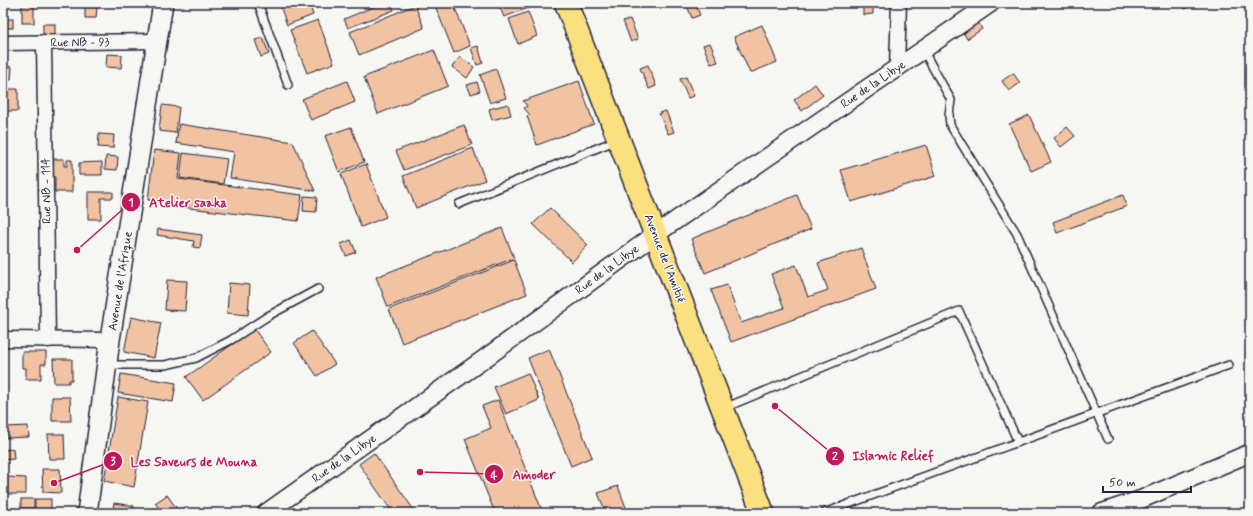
<svg xmlns="http://www.w3.org/2000/svg" width="1253" height="516" font-family="Mynerve,sans-serif">
<style>
.building{fill:#f2c3a2;stroke:#22223b}
.lines{fill:none;stroke-linecap:round;stroke-linejoin:round}
.service-casing{stroke:#22223b;stroke-width:10}
.minor-casing{stroke:#22223b;stroke-width:17}
.tertiary-casing{stroke:#22223b;stroke-width:20}
.secondary-casing{stroke:#22223b;stroke-width:22}
.primary-casing{stroke:#22223b;stroke-width:25}
.service{stroke:#f6f6f2;stroke-width:7}
.minor{stroke:#f6f6f2;stroke-width:14}
.tertiary{stroke:#f6f6f2;stroke-width:17}
.secondary{stroke:#f6f6f2;stroke-width:19}
.primary{stroke:#fbe080;stroke-width:22}
.labels{text-anchor:middle;stroke-width:3;stroke-linejoin:round;paint-order:stroke}
.street-label{font-size:12px;fill:#22223b;stroke:#f6f6f2}
.leader{fill:none;stroke:#c2185b;stroke-width:1.5}
.callout-dot{fill:#c2185b;stroke:#f6f6f2;stroke-width:1.5}
.mark-label{font-size:12px;text-anchor:middle;font-weight:bold;fill:#fff}
.callout-label{font-size:13px;text-anchor:middle;font-weight:bold;fill:#c2185b;stroke:#f6f6f2;stroke-width:3;stroke-linejoin:round;paint-order:stroke}
</style>
<rect width="100%" height="100%" fill="#f6f6f2"/>
<filter id="ink" filterUnits="userSpaceOnUse"><feTurbulence type="fractalNoise" baseFrequency=".025" numOctaves="2"/><feDisplacementMap in="SourceGraphic" scale="8" xChannelSelector="R" yChannelSelector="G"/><feConvolveMatrix kernelMatrix="1 2 1 2 8 2 1 2 1" color-interpolation-filters="sRGB"/></filter>
<g filter="url(#ink)">
<g class="building">
<rect x="22" y="3" width="12" height="20"/>
<path d="M 279,3 L 309,3 L 313,15 L 287,25 Z"/>
<path d="M 383,3 L 391,3 L 394,10 L 348,28 L 344,19 Z"/>
<path d="M 434,3 L 453,3 L 470,46 L 454,53 Z"/>
<path d="M 498,3 L 536,3 L 537,5 L 504,17 Z"/>
<path d="M 686,3 L 695,3 L 700,15 L 692,18 Z"/>
<path d="M 863,3 L 873,3 L 873,14 L 863,15 Z"/>
<path d="M 1182,3 L 1194,3 L 1185,9 Z"/>
<path d="M 415,5 L 424,28 L 359,55 L 350,32 Z"/>
<path d="M 85,7 L 97,7 L 96,18 L 85,18 Z"/>
<path d="M 528,12 L 537,36 L 518,44 L 509,19 Z"/>
<rect x="3" y="19" width="10" height="9"/>
<path d="M 630,19 L 638,39 L 631,42 L 623,21 Z"/>
<path d="M 976,19 L 982,29 L 967,39 L 961,28 Z"/>
<path d="M 318,20 L 334,63 L 307,73 L 290,30 Z"/>
<path d="M 43,24 L 55,24 L 55,35 L 43,36 Z"/>
<path d="M 762,25 L 777,62 L 750,73 L 734,37 Z"/>
<path d="M 263,38 L 269,54 L 261,57 L 255,40 Z"/>
<path d="M 710,43 L 718,62 L 711,64 L 703,45 Z"/>
<path d="M 478,46 L 483,63 L 477,65 L 471,48 Z"/>
<path d="M 434,50 L 448,86 L 378,114 L 364,77 Z"/>
<path d="M 107,54 L 122,55 L 121,68 L 106,67 Z"/>
<path d="M 460,57 L 474,67 L 467,78 L 452,67 Z"/>
<path d="M 648,65 L 656,86 L 649,89 L 640,68 Z"/>
<path d="M 3,66 L 12,67 L 11,80 L 3,79 Z"/>
<path d="M 496,69 L 506,98 L 490,103 L 480,75 Z"/>
<path d="M 1013,73 L 1020,83 L 1009,91 L 1002,81 Z"/>
<path d="M 686,77 L 694,96 L 688,98 L 680,79 Z"/>
<path d="M 347,81 L 355,102 L 311,120 L 302,99 Z"/>
<path d="M 579,81 L 594,124 L 537,145 L 527,116 L 530,115 L 524,108 L 527,106 L 523,101 Z"/>
<path d="M 477,82 L 480,91 L 471,94 L 467,85 Z"/>
<path d="M 815,84 L 823,95 L 802,111 L 794,100 Z"/>
<rect x="3" y="89" width="15" height="22"/>
<path d="M 508,104 L 511,115 L 492,120 L 489,109 Z"/>
<path d="M 162,105 L 179,107 L 176,133 L 159,131 Z"/>
<path d="M 666,111 L 674,132 L 668,134 L 659,113 Z"/>
<path d="M 1029,115 L 1051,162 L 1031,171 L 1009,124 Z"/>
<path d="M 179,124 L 293,142 L 315,191 L 230,178 L 234,152 L 176,143 Z"/>
<path d="M 464,125 L 472,145 L 404,170 L 396,151 Z"/>
<path d="M 351,127 L 364,162 L 339,172 L 325,136 Z"/>
<path d="M 1067,127 L 1075,136 L 1061,147 L 1054,138 Z"/>
<path d="M 99,134 L 114,135 L 113,148 L 98,147 Z"/>
<path d="M 926,145 L 936,176 L 851,202 L 841,170 Z"/>
<path d="M 473,148 L 485,180 L 416,208 L 403,176 Z"/>
<path d="M 154,150 L 181,153 L 178,179 L 302,195 L 298,221 L 173,206 L 173,203 L 148,200 Z"/>
<path d="M 183,153 L 227,159 L 223,184 L 180,178 Z"/>
<path d="M 106,156 L 118,157 L 117,170 L 105,169 Z"/>
<path d="M 48,159 L 64,159 L 64,166 L 67,166 L 67,160 L 72,160 L 72,192 L 55,192 L 55,177 L 52,177 Z"/>
<path d="M 102,162 L 102,175 L 79,175 L 79,163 Z"/>
<path d="M 366,164 L 386,217 L 361,227 L 341,174 Z"/>
<path d="M 88,192 L 113,192 L 113,198 L 101,198 L 101,219 L 88,219 Z"/>
<path d="M 797,195 L 811,229 L 705,273 L 691,239 Z"/>
<path d="M 1123,195 L 1127,206 L 1057,233 L 1053,222 Z"/>
<path d="M 304,196 L 317,197 L 316,212 L 303,211 Z"/>
<path d="M 550,208 L 588,245 L 572,262 L 533,224 Z"/>
<path d="M 502,228 L 514,258 L 388,307 L 376,277 Z"/>
<path d="M 158,229 L 202,235 L 200,248 L 193,247 L 194,241 L 157,235 Z"/>
<path d="M 351,240 L 356,252 L 346,256 L 341,244 Z"/>
<path d="M 861,248 L 876,289 L 731,342 L 711,290 L 727,285 L 741,323 L 784,308 L 771,274 L 796,265 L 808,297 L 828,290 L 818,263 Z"/>
<path d="M 514,260 L 527,294 L 402,343 L 389,309 Z"/>
<path d="M 167,280 L 187,281 L 185,311 L 165,310 Z"/>
<path d="M 229,283 L 250,285 L 248,315 L 227,313 Z"/>
<path d="M 131,317 L 161,323 L 154,358 L 124,352 Z"/>
<path d="M 254,329 L 271,352 L 203,400 L 186,377 Z"/>
<path d="M 312,331 L 335,364 L 317,376 L 294,343 Z"/>
<path d="M 549,349 L 592,457 L 571,466 L 528,358 Z"/>
<path d="M 22,352 L 46,352 L 46,364 L 41,364 L 41,379 L 26,379 L 26,368 L 22,368 Z"/>
<path d="M 53,359 L 72,359 L 72,380 L 69,380 L 69,383 L 54,383 Z"/>
<path d="M 528,373 L 539,400 L 506,414 L 494,387 Z"/>
<path d="M 121,374 L 176,383 L 173,402 L 118,393 Z"/>
<path d="M 52,397 L 70,397 L 71,421 L 52,421 Z"/>
<path d="M 118,397 L 148,402 L 134,487 L 104,481 Z"/>
<path d="M 498,400 L 543,513 L 495,513 L 465,439 L 491,428 L 482,406 Z"/>
<path d="M 28,426 L 29,437 L 6,438 L 6,427 Z"/>
<path d="M 48,434 L 64,434 L 65,459 L 49,459 Z"/>
<path d="M 13,449 L 14,459 L 3,460 L 3,450 Z"/>
<path d="M 374,453 L 416,513 L 393,513 L 359,464 Z"/>
<path d="M 42,469 L 60,469 L 61,493 L 43,492 Z"/>
<path d="M 7,477 L 26,478 L 26,494 L 7,494 Z"/>
<path d="M 618,486 L 628,513 L 606,513 L 598,493 Z"/>
<path d="M 167,495 L 180,513 L 163,513 L 155,503 Z"/>
<rect x="21" y="499" width="13" height="9"/>
<rect x="35" y="499" width="16" height="14"/>
<path d="M 114,503 L 134,506 L 133,513 L 112,513 Z"/>
</g>
<g class="lines">
<g class="service-casing">
<g id="service">
<path d="M 258,3 L 288,85"/>
<path d="M 923,50 L 951,100 L 949,115 L 950,125 L 1017,234 L 1108,439"/>
<path d="M 459,204 L 617,140"/>
<path d="M 108,365 L 165,365 L 196,358 L 231,340 L 268,316 L 318,289"/>
<path d="M 724,408 L 959,311 L 1018,442"/>
<path d="M 824,513 L 1229,365"/>
</g>
</g>
<g class="minor-casing">
<g id="minor">
<path d="M 44,42 L 48,340"/>
<path d="M 3,43 L 156,41"/>
<path d="M 897,67 L 899,3"/>
<path d="M 3,339 L 110,340"/>
</g>
</g>
<g class="tertiary-casing">
<g id="tertiary">
<path d="M 266,513 L 484,359 L 656,234 L 991,3"/>
<path d="M 1101,513 L 1142,499 L 1250,453"/>
</g>
</g>
<g class="secondary-casing">
<path id="secondary" d="M 87,513 L 110,340 L 163,3"/>
</g>
<g class="primary-casing">
<path id="primary" d="M 566,3 L 763,513"/>
</g>
<use href="#service" class="service"/>
<use href="#minor" class="minor"/>
<use href="#tertiary" class="tertiary"/>
<use href="#secondary" class="secondary"/>
<use href="#primary" class="primary"/>
</g>
</g>
<g class="labels">
<g class="street-label">
<text transform="translate(80 42) rotate(-1)" y="4">Rue NB - 93</text>
<text transform="translate(873 84) rotate(-34)" y="4">Rue de la Libye</text>
<text transform="translate(46 191) rotate(-91)" y="4">Rue NB - 114</text>
<text transform="translate(665 258) rotate(69)" y="4">Avenue de l'Amitié</text>
<text transform="translate(607 269) rotate(-36)" y="4">Rue de la Libye</text>
<text transform="translate(120 281) rotate(-81)" y="4">Avenue de l'Afrique</text>
<text transform="translate(344 458) rotate(-35)" y="4">Rue de la Libye</text>
</g>
</g>
<path class="leader" d="M77 250L131 202M775 406L835 456M54 483L113 461M420 472L494 474"/>
<g class="callout-dot">
<circle cx="77" cy="250" r="4"/>
<circle cx="775" cy="406" r="4"/>
<circle cx="54" cy="483" r="4"/>
<circle cx="420" cy="472" r="4"/>
<circle cx="131" cy="202" r="10"/>
<circle cx="835" cy="456" r="10"/>
<circle cx="113" cy="461" r="10"/>
<circle cx="494" cy="474" r="10"/>
</g>
<g class="mark-label">
<text x="131" y="206">1</text>
<text x="835" y="460">2</text>
<text x="113" y="465">3</text>
<text x="494" y="479">4</text>
</g>
<g class="callout-label">
<text x="188" y="207">Atelier saaka</text>
<text x="893" y="460">Islamic Relief</text>
<text x="194" y="466">Les Saveurs de Mouna</text>
<text x="534" y="479">Amoder</text>
</g>
<rect width="1253" height="516" fill="none" stroke="#f6f6f2" stroke-width="16"/>
<rect x="8" y="8" width="1237" height="500" fill="none" stroke="#22223b" stroke-width="1.5" filter="url(#ink)"/>
<path d="M1103 486v6h88v-6" fill="none" stroke="#22223b" stroke-width="2"/>
<text x="1109" y="486" font-size="12" fill="#22223b" stroke="#f6f6f2" stroke-width="3" paint-order="stroke">50 m</text>
</svg>
